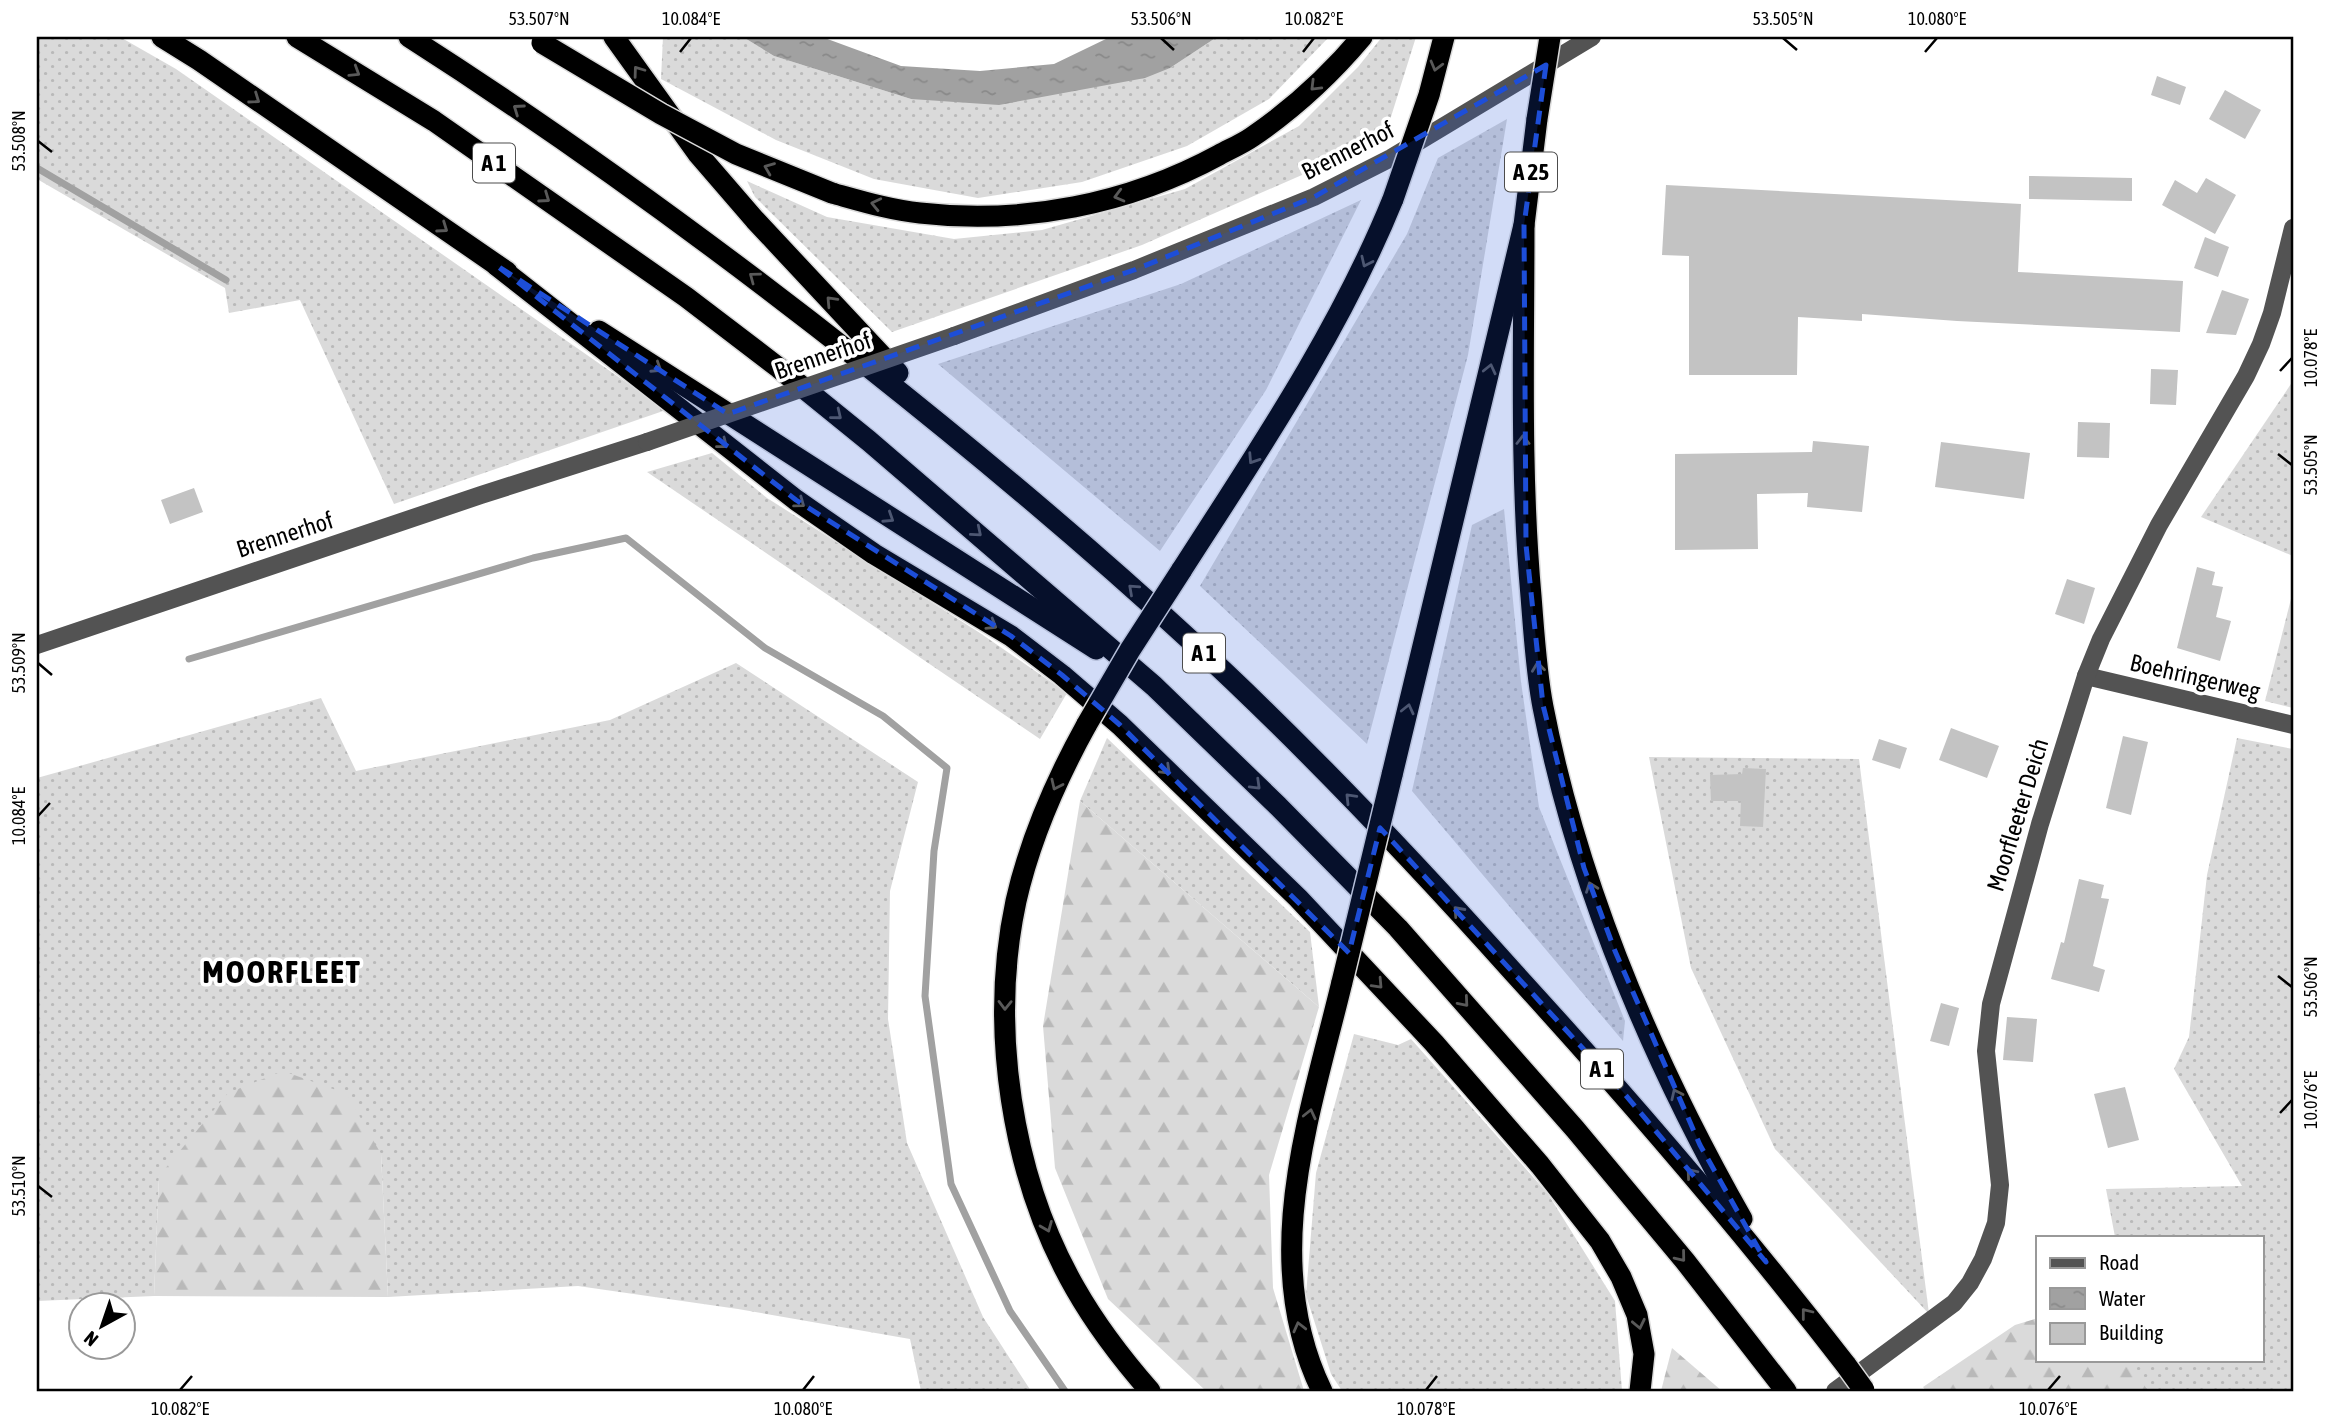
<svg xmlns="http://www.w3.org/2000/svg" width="2330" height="1428" font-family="'Asap Condensed',sans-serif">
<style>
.grass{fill:url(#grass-dots)}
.forest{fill:url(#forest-firs)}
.water{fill:url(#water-ripples)}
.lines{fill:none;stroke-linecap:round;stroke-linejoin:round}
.stream{stroke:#a1a1a1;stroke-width:7}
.building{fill:#c3c3c3}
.highway-casing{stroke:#dbdbdb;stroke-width:24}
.minor{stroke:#535353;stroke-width:18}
.highway{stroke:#000;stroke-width:21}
.highway-bridge-casing{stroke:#dbdbdb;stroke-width:24;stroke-linecap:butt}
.minor-bridge{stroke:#535353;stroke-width:18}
.highway-bridge{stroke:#000;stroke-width:21}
.oneway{stroke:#595959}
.marked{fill:#1d4ed8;fill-opacity:0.2;stroke:#1d4ed8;stroke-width:5;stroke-dasharray:14 9;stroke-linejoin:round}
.ticks{fill:none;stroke:#000;stroke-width:2.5}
.labels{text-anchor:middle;stroke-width:7;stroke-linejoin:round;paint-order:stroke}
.shield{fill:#fff;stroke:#4c4c4c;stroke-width:2}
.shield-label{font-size:23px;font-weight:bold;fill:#000}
.street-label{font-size:24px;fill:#000;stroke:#fff}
.district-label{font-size:32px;font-weight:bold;letter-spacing:2px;fill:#000;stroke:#fff}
.neatline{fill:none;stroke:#000;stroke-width:2.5}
.ticks-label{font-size:18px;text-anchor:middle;fill:#000}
</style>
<defs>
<pattern id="grass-dots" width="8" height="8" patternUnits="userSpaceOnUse" patternTransform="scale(1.75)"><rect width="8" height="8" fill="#dadada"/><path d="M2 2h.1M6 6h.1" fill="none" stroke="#b9b9b9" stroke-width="1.8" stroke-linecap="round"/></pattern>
<pattern id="forest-firs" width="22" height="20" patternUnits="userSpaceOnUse" patternTransform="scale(1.75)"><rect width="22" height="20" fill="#dadada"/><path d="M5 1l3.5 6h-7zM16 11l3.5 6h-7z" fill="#b9b9b9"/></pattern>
<pattern id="water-ripples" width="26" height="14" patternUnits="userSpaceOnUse" patternTransform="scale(1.75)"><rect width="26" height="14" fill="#a1a1a1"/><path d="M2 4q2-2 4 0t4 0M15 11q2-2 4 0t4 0" fill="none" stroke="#898989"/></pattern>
</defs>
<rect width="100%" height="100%" fill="#fff"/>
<g class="grass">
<path d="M 37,37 L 120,37 L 176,69 L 666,410 L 394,504 L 300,300 L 229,313 L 225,288 L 37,179 Z"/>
<path d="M 663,37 L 743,37 L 774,56 L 911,99 L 1170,68 L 1217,37 L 1329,37 L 1269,99 L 1187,146 L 1082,182 L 978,198 L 874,179 L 776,140 L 661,79 Z"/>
<path d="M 1382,37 L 1416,37 L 1384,139 L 1142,245 L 892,332 L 755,197 L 747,181 L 827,217 L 954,239 L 1042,230 L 1185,189 L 1299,126 L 1358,67 Z"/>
<path d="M 1507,119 L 1468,355 L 1367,744 L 1200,586 L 1407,234 L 1438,158 Z"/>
<path d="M 1361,200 L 1266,390 L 1160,551 L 938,364 L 1181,284 Z"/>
<path d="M 2293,381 L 2293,556 L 2201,517 Z"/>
<path d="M 712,453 L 767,498 L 980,633 L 1067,693 L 1040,739 L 647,472 Z"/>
<path d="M 1504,509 L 1521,682 L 1539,807 L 1625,1021 L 1623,1041 L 1412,791 L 1472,525 Z"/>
<path d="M 2293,591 L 2293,708 L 2265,701 Z"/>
<path d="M 736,663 L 918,782 L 890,891 L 888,1019 L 907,1143 L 983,1317 L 1031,1391 L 921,1391 L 910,1339 L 738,1309 L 578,1286 L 388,1297 L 381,1154 L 159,1176 L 154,1296 L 37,1301 L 37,778 L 321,698 L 356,771 L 610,720 Z"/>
<path d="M 1107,738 L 1310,932 L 1319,1007 L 1080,801 Z"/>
<path d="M 2237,738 L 2293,749 L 2293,1391 L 2017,1391 L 2038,1318 L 2038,1360 L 2262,1360 L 2262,1237 L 2115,1237 L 2106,1189 L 2242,1186 L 2174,1069 L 2189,1037 L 2207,875 Z"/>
<path d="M 1649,757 L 1859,759 L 1929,1314 L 1775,1149 L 1691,968 Z"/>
<path d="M 1354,1034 L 1398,1045 L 1411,1039 L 1548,1194 L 1615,1301 L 1622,1391 L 1342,1391 L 1331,1374 L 1306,1295 L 1316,1173 Z"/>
</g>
<g class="forest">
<path d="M 1080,801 L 1319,1007 L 1269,1175 L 1273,1288 L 1304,1391 L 1206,1391 L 1108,1299 L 1055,1168 L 1043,1026 Z"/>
<path d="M 283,1071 L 347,1094 L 381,1154 L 388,1297 L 154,1296 L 159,1176 L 228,1093 Z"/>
<path d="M 2038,1318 L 2038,1360 L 2128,1360 L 2148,1391 L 1926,1391 L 1923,1387 L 2015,1325 Z"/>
<path d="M 1672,1348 L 1722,1391 L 1661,1391 Z"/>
</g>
<path class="water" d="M 743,37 L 822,37 L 901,66 L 980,71 L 1054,64 L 1110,37 L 1217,37 L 1170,68 L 1145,78 L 999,105 L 911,99 L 774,56 Z"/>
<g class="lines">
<g class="stream">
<path d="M 37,168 L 226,280"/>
<path d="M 189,659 L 533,558 L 626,538 L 765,648 L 883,716 L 947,768 L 934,851 L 925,996 L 951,1184 L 1010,1311 L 1065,1391"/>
</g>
</g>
<g class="building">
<path d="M 2157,76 L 2186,87 L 2180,105 L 2151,95 Z"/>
<path d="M 2225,90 L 2261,110 L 2245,139 L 2209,119 Z"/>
<path d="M 2029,176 L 2132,178 L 2132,201 L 2029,199 Z"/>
<path d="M 2206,178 L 2236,195 L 2215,234 L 2162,205 L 2175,180 L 2197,193 Z"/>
<path d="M 1666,185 L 2021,204 L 2018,272 L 2183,281 L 2180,332 L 1957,321 L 1862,314 L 1862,321 L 1798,317 L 1797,375 L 1689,375 L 1689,256 L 1662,255 Z"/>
<path d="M 2205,237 L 2229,247 L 2218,277 L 2194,268 Z"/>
<path d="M 2222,290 L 2249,299 L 2236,335 L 2206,333 Z"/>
<path d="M 2151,369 L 2178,370 L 2176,405 L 2150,404 Z"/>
<path d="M 2078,422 L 2110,423 L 2109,458 L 2077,457 Z"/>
<path d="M 1813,441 L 1869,446 L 1862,512 L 1807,507 L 1808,493 L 1757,494 L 1758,549 L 1675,550 L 1675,454 L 1812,452 Z"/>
<path d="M 1941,442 L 2030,453 L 2024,499 L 1935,487 Z"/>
<path d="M 194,488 L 203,512 L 170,524 L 161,500 Z"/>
<path d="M 2197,567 L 2215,572 L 2212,585 L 2223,587 L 2216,617 L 2231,621 L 2220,661 L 2177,648 Z"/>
<path d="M 2067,579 L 2095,588 L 2084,624 L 2055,614 Z"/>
<path d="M 1951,728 L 1999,746 L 1987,778 L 1939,760 Z"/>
<path d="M 2123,736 L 2148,742 L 2131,815 L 2106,808 Z"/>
<path d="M 1879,739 L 1907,748 L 1900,769 L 1872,760 Z"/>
<path d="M 1743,768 L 1766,769 L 1763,827 L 1740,826 L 1741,801 L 1711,801 L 1710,775 L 1742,774 Z"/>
<path d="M 2079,879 L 2104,885 L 2101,898 L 2109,899 L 2093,966 L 2105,970 L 2099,992 L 2051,979 L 2061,942 L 2064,943 Z"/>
<path d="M 1941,1003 L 1959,1008 L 1949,1046 L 1930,1041 Z"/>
<path d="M 2007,1017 L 2037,1019 L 2033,1062 L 2003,1060 Z"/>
<path d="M 2125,1087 L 2139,1140 L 2108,1148 L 2094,1094 Z"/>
</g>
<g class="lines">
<g class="highway-casing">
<g id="highway">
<path d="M 162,37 L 199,60 L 507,272"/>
<path d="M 297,37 L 434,121 L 686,297 L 779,368 L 869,441 L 1154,686 L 1278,806 L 1398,928 L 1575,1129 L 1685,1261 L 1786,1391"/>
<path d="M 409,37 C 567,138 719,249 866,365 C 977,453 1086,544 1190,640 C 1304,745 1411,858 1514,973 C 1630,1100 1741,1229 1846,1365"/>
<path d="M 614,37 L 698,154 L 755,220 L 898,373"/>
<path d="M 1429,95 L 1444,37"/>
<path d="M 832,193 C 861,201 890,210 920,213 C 1023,225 1129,204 1219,155 C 1230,149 1242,144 1252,137 C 1293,109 1330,75 1362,37"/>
<path d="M 1524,225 C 1524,349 1520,473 1531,596 C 1534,633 1536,671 1543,707 C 1578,887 1652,1060 1742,1219"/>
<path d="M 496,265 L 796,500 L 874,554 L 1011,636 L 1062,675 L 1120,725 L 1298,898 L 1434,1043 L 1540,1165 L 1600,1241 L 1621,1277 L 1637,1315 L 1644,1354 L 1640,1391"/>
<path d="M 599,331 L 1096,649"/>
<path d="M 1181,571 C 1258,451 1339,332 1393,199"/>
<path d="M 1087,724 C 1056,780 1030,839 1016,901 C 989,1027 1011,1176 1075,1288 C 1096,1325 1122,1359 1150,1391"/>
<path d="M 1392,775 L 1524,225 L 1537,119"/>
<path d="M 1322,1391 C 1258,1260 1310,1115 1342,982"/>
</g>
</g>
<g class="minor">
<path d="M 954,336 L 1134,270 L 1314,197 L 1391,158 L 1592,37"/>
<path d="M 37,645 L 481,495 L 647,442"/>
<path d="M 2086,676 L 2293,725"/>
<path d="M 1835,1391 L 1954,1303 L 1970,1283 L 1983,1259 L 1996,1223 L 2000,1185 L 1986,1051 L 1991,1004 L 2040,824 L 2086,676 L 2101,639 L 2159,525 L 2246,376 L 2261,344 L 2272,313 L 2293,228"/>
</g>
<use href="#highway" class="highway"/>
<g class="highway-bridge-casing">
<g id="highway-bridge">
<path d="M 542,43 L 661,114 L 736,154 L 832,193"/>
<path d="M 1537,119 L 1550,37"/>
<path d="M 1393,199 L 1429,95"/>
<path d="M 1087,724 L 1130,650 L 1181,571"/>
<path d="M 1342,982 L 1392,775"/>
<path d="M 1846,1365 L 1864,1390"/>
</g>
</g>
<path class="minor-bridge" d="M 647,442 L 954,336"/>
<use href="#highway-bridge" class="highway-bridge"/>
</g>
<defs><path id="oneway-chevron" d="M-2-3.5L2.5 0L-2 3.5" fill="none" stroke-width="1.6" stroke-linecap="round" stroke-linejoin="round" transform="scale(1.75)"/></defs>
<g class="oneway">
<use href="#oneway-chevron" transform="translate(1436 66) rotate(105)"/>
<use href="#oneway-chevron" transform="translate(638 71) rotate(-126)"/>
<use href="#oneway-chevron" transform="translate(355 72) rotate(32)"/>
<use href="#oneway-chevron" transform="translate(1315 86) rotate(135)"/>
<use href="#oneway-chevron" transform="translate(255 99) rotate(35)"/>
<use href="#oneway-chevron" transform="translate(518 109) rotate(-145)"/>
<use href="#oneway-chevron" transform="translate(769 168) rotate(-158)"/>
<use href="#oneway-chevron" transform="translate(1119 196) rotate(165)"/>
<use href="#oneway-chevron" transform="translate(545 198) rotate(35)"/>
<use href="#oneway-chevron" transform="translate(876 204) rotate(-167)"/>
<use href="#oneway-chevron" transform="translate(443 228) rotate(35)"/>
<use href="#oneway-chevron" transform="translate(1366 262) rotate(115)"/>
<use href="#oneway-chevron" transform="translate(754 277) rotate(-143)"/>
<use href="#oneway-chevron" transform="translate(831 301) rotate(-133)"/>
<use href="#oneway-chevron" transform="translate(657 368) rotate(33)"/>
<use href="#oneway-chevron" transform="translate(1490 369) rotate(-77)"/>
<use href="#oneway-chevron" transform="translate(837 415) rotate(39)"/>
<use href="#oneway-chevron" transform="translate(1523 440) rotate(-90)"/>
<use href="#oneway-chevron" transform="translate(723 444) rotate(38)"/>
<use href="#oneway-chevron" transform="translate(1253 459) rotate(123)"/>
<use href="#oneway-chevron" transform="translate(800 503) rotate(36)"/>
<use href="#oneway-chevron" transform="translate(889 518) rotate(33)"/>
<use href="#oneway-chevron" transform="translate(977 532) rotate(40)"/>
<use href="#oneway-chevron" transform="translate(1133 589) rotate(-138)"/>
<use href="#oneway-chevron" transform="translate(992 625) rotate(31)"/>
<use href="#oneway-chevron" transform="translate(1538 667) rotate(-97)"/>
<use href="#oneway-chevron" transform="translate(1408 709) rotate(-77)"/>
<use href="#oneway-chevron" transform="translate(1166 770) rotate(44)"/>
<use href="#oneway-chevron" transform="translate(1056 785) rotate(115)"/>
<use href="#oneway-chevron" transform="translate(1256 785) rotate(44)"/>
<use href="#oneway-chevron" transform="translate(1350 798) rotate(-134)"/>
<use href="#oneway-chevron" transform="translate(1591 887) rotate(-110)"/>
<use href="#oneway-chevron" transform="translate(1458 911) rotate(-132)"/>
<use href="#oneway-chevron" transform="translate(1378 984) rotate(47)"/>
<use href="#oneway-chevron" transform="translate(1464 1002) rotate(49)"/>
<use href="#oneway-chevron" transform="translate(1005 1005) rotate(91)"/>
<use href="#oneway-chevron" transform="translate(1676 1094) rotate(-115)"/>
<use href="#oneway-chevron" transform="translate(1310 1114) rotate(-77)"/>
<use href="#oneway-chevron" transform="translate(1691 1173) rotate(-130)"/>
<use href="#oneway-chevron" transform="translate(1047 1227) rotate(68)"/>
<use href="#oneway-chevron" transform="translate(1681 1257) rotate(51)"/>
<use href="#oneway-chevron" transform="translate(1806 1313) rotate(-128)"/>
<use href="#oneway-chevron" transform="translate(1639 1324) rotate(78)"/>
<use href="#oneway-chevron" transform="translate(1299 1327) rotate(-104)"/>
</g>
<path class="marked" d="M 1546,65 L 1524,225 L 1526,545 L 1543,705 L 1584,868 L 1615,951 L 1700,1145 L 1766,1262 L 1623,1092 L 1380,828 L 1349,953 L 1120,725 L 1062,675 L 1011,636 L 796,500 L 496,265 L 728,414 L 1134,270 L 1314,197 Z"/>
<path class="ticks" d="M 539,38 L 552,50M 1161,38 L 1174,50M 1783,38 L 1797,50M 680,52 L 691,38M 1303,52 L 1314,38M 1925,52 L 1937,38M 38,141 L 52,152M 2280,371 L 2292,358M 2278,454 L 2292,465M 38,663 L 52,675M 38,816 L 50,803M 2278,976 L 2292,987M 2280,1113 L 2292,1100M 38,1186 L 52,1197M 180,1390 L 192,1376M 803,1390 L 814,1376M 1426,1390 L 1437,1376M 2048,1390 L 2060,1376"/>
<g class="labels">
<g class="shield">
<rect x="473" y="143.5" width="42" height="39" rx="5"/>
<rect x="1505" y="152.5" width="52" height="39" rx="5"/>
<rect x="1183" y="633.5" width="42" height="39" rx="5"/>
<rect x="1581" y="1049.5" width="42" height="39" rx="5"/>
</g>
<g class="shield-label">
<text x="494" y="171">A 1</text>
<text x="1531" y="180">A 25</text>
<text x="1204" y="661">A 1</text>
<text x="1602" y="1077">A 1</text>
</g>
<g class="street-label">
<text transform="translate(1348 151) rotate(-27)" y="8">Brennerhof</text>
<text transform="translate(823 356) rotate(-19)" y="8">Brennerhof</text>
<text transform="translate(285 535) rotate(-18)" y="8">Brennerhof</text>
<text transform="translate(2195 677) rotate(13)" y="8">Boehringerweg</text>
<text transform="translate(2018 815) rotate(-73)" y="8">Moorfleeter Deich</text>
</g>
<g class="district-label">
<text x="282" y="983">MOORFLEET</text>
</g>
</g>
<rect width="2330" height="1428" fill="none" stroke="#ffffff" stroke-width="77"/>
<rect x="2036" y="1236" width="228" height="126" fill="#ffffff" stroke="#999999" stroke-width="2"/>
<rect x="2050" y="1258" width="35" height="10" fill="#535353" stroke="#999999" stroke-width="2"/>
<text x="2099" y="1270" font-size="21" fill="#000000">Road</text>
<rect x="2050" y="1288" width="35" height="21" fill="url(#water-ripples)" stroke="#999999" stroke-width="2"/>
<text x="2099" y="1306" font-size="21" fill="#000000">Water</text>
<rect x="2050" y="1323" width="35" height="21" fill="#c3c3c3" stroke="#999999" stroke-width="2"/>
<text x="2099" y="1340" font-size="21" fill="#000000">Building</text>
<g transform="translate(102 1326) rotate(220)"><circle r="33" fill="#ffffff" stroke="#999999" stroke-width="2"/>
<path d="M0-5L12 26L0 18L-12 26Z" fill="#000000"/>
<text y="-10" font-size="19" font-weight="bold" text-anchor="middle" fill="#000000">N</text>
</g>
<rect x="38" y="38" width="2254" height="1352" class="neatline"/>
<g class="ticks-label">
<text x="539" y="25">53.507°N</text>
<text x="691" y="25">10.084°E</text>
<text x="1161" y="25">53.506°N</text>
<text x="1314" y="25">10.082°E</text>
<text x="1783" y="25">53.505°N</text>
<text x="1937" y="25">10.080°E</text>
<text transform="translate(19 141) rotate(-90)" y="6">53.508°N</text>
<text transform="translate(2311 358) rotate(-90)" y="6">10.078°E</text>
<text transform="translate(2311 465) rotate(-90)" y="6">53.505°N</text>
<text transform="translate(19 663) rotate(-90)" y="6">53.509°N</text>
<text transform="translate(19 816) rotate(-90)" y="6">10.084°E</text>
<text transform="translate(2311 987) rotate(-90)" y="6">53.506°N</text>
<text transform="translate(2311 1100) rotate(-90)" y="6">10.076°E</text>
<text transform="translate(19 1186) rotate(-90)" y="6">53.510°N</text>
<text x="180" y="1415">10.082°E</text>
<text x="803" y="1415">10.080°E</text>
<text x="1426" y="1415">10.078°E</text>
<text x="2048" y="1415">10.076°E</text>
</g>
</svg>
